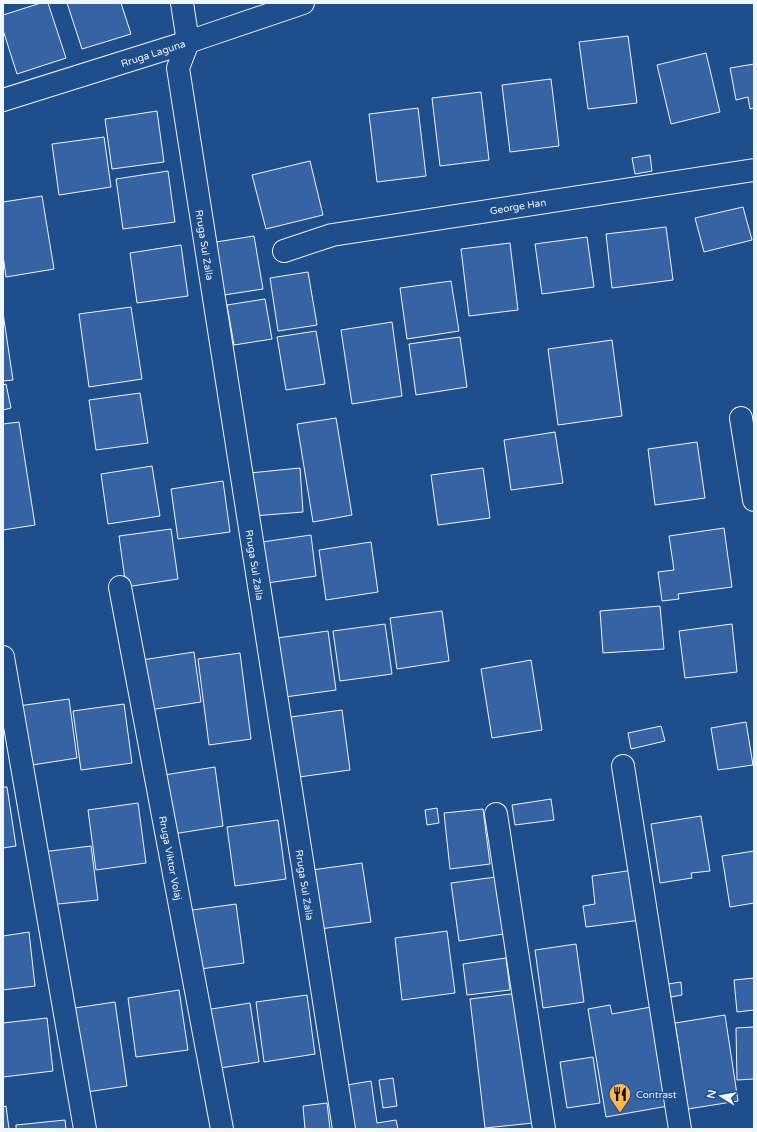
<svg xmlns="http://www.w3.org/2000/svg" width="757" height="1132" font-family="'Varela Round',sans-serif">
<style>
.building{fill:#3563a3;stroke:#f2f6ff}
.lines{fill:none;stroke-linecap:round;stroke-linejoin:round}
.minor-casing{stroke:#f2f6ff;stroke-width:24}
.minor{stroke:#1f4e8c;stroke-width:22}
.labels{text-anchor:middle;stroke-width:3;stroke-linejoin:round;paint-order:stroke}
.street-label{font-size:10px;fill:#f2f6ff;stroke:#1f4e8c}
.poi-label{font-size:10px;fill:#f2f6ff;stroke:#1f4e8c;text-anchor:start}
</style>
<rect width="100%" height="100%" fill="#1f4e8c"/>
<g class="building">
<path d="M 41,3 L 48,3 L 66,58 L 17,74 L 3,30 L 3,15 Z"/>
<path d="M 67,3 L 121,3 L 131,34 L 82,49 Z"/>
<path d="M 628,36 L 637,103 L 588,109 L 579,42 Z"/>
<path d="M 706,53 L 720,112 L 671,124 L 657,65 Z"/>
<path d="M 754,64 L 754,108 L 750,109 L 748,97 L 736,100 L 730,68 Z"/>
<path d="M 551,79 L 559,146 L 510,152 L 502,85 Z"/>
<path d="M 481,92 L 489,160 L 440,166 L 432,98 Z"/>
<path d="M 418,108 L 426,176 L 377,182 L 369,114 Z"/>
<path d="M 157,111 L 164,162 L 112,169 L 105,119 Z"/>
<path d="M 104,137 L 111,187 L 59,195 L 52,144 Z"/>
<path d="M 650,155 L 652,171 L 635,174 L 632,158 Z"/>
<path d="M 310,161 L 323,215 L 266,229 L 252,175 Z"/>
<path d="M 168,171 L 175,222 L 123,229 L 116,179 Z"/>
<path d="M 42,196 L 54,269 L 6,277 L 3,255 L 3,202 Z"/>
<path d="M 743,207 L 752,240 L 704,252 L 695,218 Z"/>
<path d="M 666,227 L 673,280 L 612,288 L 606,234 Z"/>
<path d="M 254,236 L 263,289 L 224,295 L 216,242 Z"/>
<path d="M 587,237 L 594,287 L 542,294 L 535,244 Z"/>
<path d="M 510,243 L 518,310 L 469,316 L 461,249 Z"/>
<path d="M 181,245 L 188,296 L 137,303 L 130,253 Z"/>
<path d="M 308,272 L 317,325 L 278,331 L 270,278 Z"/>
<path d="M 451,281 L 459,331 L 407,339 L 400,288 Z"/>
<path d="M 265,299 L 272,339 L 234,345 L 227,305 Z"/>
<path d="M 131,307 L 142,379 L 89,387 L 79,314 Z"/>
<path d="M 3,313 L 13,380 L 3,381 Z"/>
<path d="M 392,322 L 402,396 L 352,404 L 341,330 Z"/>
<path d="M 316,331 L 325,384 L 286,390 L 277,337 Z"/>
<path d="M 460,337 L 467,387 L 416,395 L 409,344 Z"/>
<path d="M 612,340 L 622,416 L 558,425 L 548,349 Z"/>
<path d="M 6,384 L 11,408 L 3,410 L 3,385 Z"/>
<path d="M 140,393 L 148,443 L 96,450 L 89,400 Z"/>
<path d="M 336,418 L 352,515 L 313,522 L 297,424 Z"/>
<path d="M 19,422 L 35,525 L 3,530 L 3,424 Z"/>
<path d="M 555,432 L 563,483 L 511,490 L 504,440 Z"/>
<path d="M 697,442 L 705,498 L 655,505 L 648,449 Z"/>
<path d="M 152,466 L 160,516 L 108,524 L 101,474 Z"/>
<path d="M 300,468 L 303,512 L 253,516 L 250,473 Z"/>
<path d="M 483,468 L 490,518 L 438,525 L 431,475 Z"/>
<path d="M 223,481 L 230,532 L 178,539 L 171,489 Z"/>
<path d="M 724,528 L 732,587 L 678,594 L 679,599 L 662,601 L 658,572 L 674,570 L 669,536 Z"/>
<path d="M 171,529 L 178,579 L 126,587 L 119,536 Z"/>
<path d="M 311,535 L 316,576 L 267,583 L 262,542 Z"/>
<path d="M 371,542 L 378,592 L 326,600 L 319,550 Z"/>
<path d="M 660,606 L 664,649 L 603,653 L 600,611 Z"/>
<path d="M 442,611 L 449,661 L 397,669 L 390,618 Z"/>
<path d="M 385,624 L 392,674 L 340,681 L 333,631 Z"/>
<path d="M 732,624 L 737,672 L 685,678 L 679,631 Z"/>
<path d="M 328,631 L 336,690 L 285,697 L 277,638 Z"/>
<path d="M 194,652 L 201,702 L 149,710 L 142,660 Z"/>
<path d="M 240,653 L 251,739 L 209,745 L 198,659 Z"/>
<path d="M 531,660 L 542,730 L 492,738 L 481,669 Z"/>
<path d="M 69,699 L 77,758 L 26,766 L 18,706 Z"/>
<path d="M 124,704 L 132,763 L 81,770 L 73,711 Z"/>
<path d="M 342,710 L 350,770 L 299,777 L 291,717 Z"/>
<path d="M 746,722 L 753,765 L 718,770 L 711,728 Z"/>
<path d="M 661,726 L 665,741 L 631,749 L 628,733 Z"/>
<path d="M 215,767 L 223,826 L 173,834 L 164,775 Z"/>
<path d="M 3,787 L 7,787 L 16,846 L 3,848 Z"/>
<path d="M 551,799 L 554,820 L 515,825 L 512,805 Z"/>
<path d="M 138,803 L 146,863 L 96,870 L 88,810 Z"/>
<path d="M 437,808 L 439,823 L 427,825 L 425,810 Z"/>
<path d="M 483,809 L 490,864 L 450,869 L 444,813 Z"/>
<path d="M 701,816 L 710,871 L 691,873 L 692,878 L 660,883 L 651,824 Z"/>
<path d="M 278,820 L 286,879 L 235,886 L 227,827 Z"/>
<path d="M 91,846 L 98,900 L 48,905 L 42,852 Z"/>
<path d="M 754,851 L 754,903 L 730,907 L 722,856 Z"/>
<path d="M 362,863 L 371,922 L 320,929 L 312,870 Z"/>
<path d="M 634,870 L 641,920 L 586,927 L 583,906 L 595,904 L 592,876 Z"/>
<path d="M 496,877 L 504,934 L 459,941 L 451,883 Z"/>
<path d="M 236,904 L 244,963 L 193,970 L 185,911 Z"/>
<path d="M 447,931 L 455,993 L 402,1000 L 395,938 Z"/>
<path d="M 29,932 L 35,986 L 3,990 L 3,936 Z"/>
<path d="M 576,944 L 584,1002 L 543,1008 L 535,950 Z"/>
<path d="M 506,958 L 510,990 L 467,995 L 463,964 Z"/>
<path d="M 754,978 L 754,1010 L 737,1012 L 734,980 Z"/>
<path d="M 681,982 L 682,995 L 671,997 L 668,984 Z"/>
<path d="M 179,990 L 188,1050 L 136,1057 L 128,998 Z"/>
<path d="M 519,993 L 533,1123 L 485,1128 L 470,999 Z"/>
<path d="M 307,995 L 315,1054 L 264,1062 L 256,1002 Z"/>
<path d="M 115,1002 L 127,1086 L 80,1093 L 68,1009 Z"/>
<path d="M 250,1003 L 259,1062 L 214,1069 L 205,1010 Z"/>
<path d="M 610,1005 L 612,1014 L 651,1007 L 668,1106 L 606,1117 L 588,1009 Z"/>
<path d="M 725,1015 L 738,1101 L 688,1109 L 675,1023 Z"/>
<path d="M 47,1018 L 53,1071 L 3,1077 L 3,1023 Z"/>
<path d="M 754,1027 L 754,1079 L 737,1080 L 736,1028 Z"/>
<path d="M 593,1057 L 600,1103 L 567,1108 L 560,1062 Z"/>
<path d="M 393,1078 L 397,1106 L 383,1108 L 379,1080 Z"/>
<path d="M 371,1081 L 377,1123 L 396,1120 L 398,1129 L 354,1129 L 347,1085 Z"/>
<path d="M 327,1103 L 330,1129 L 305,1129 L 303,1106 Z"/>
<path d="M 6,1106 L 9,1129 L 3,1129 L 3,1107 Z"/>
<path d="M 65,1120 L 66,1129 L 16,1129 L 16,1125 Z"/>
</g>
<g class="lines">
<g class="minor-casing">
<g id="minor">
<path d="M 182,3 L 188,42 L 178,68 L 344,1129"/>
<path d="M 3,100 L 188,42 L 303,3"/>
<path d="M 284,251 L 332,235 L 754,170"/>
<path d="M 741,418 L 754,500"/>
<path d="M 120,587 L 222,1129"/>
<path d="M 3,657 L 85,1129"/>
<path d="M 623,766 L 680,1129"/>
<path d="M 496,814 L 544,1129"/>
</g>
</g>
<use href="#minor" class="minor"/>
</g>
<defs>
<g id="restaurant-pin" transform="scale(1.15)"><path d="M0 17L-7.5 6A9.5 9.5 0 1 1 7.5 6Z" fill="#ffb74d" stroke="#1f4e8c"/><path d="M-5-6h1v4h1v-4h1v4h1v-4h1v5L-1.5 .5V6h-2V.5L-5-1ZM5-6V6H3V1.5H1.5Q1.5-4 5-6Z" fill="#111"/></g>
</defs>
<g fill-rule="evenodd">
<use href="#restaurant-pin" x="620" y="1094"/>
</g>
<g class="labels">
<g class="street-label">
<text transform="translate(153 53) rotate(-18)" y="4">Rruga Laguna</text>
<text transform="translate(518 206) rotate(-9)" y="4">George Han</text>
<text transform="translate(205 245) rotate(81)" y="4">Rruga Sul Zalla</text>
<text transform="translate(255 565) rotate(81)" y="4">Rruga Sul Zalla</text>
<text transform="translate(171 858) rotate(79)" y="4">Rruga Viktor Volaj</text>
<text transform="translate(305 885) rotate(81)" y="4">Rruga Sul Zalla</text>
</g>
<g class="poi-label">
<text x="636" y="1098">Contrast</text>
</g>
</g>
<rect width="757" height="1132" fill="none" stroke="#f2f6ff" stroke-width="8"/>
<g transform="translate(721 1096) rotate(281)" stroke="#1f4e8c" stroke-width="3" paint-order="stroke">
<path d="M0-3L7 15L0 10L-7 15Z" fill="#f2f6ff"/>
<text y="-6" font-size="11" font-weight="bold" text-anchor="middle" fill="#f2f6ff">N</text>
</g>
</svg>
